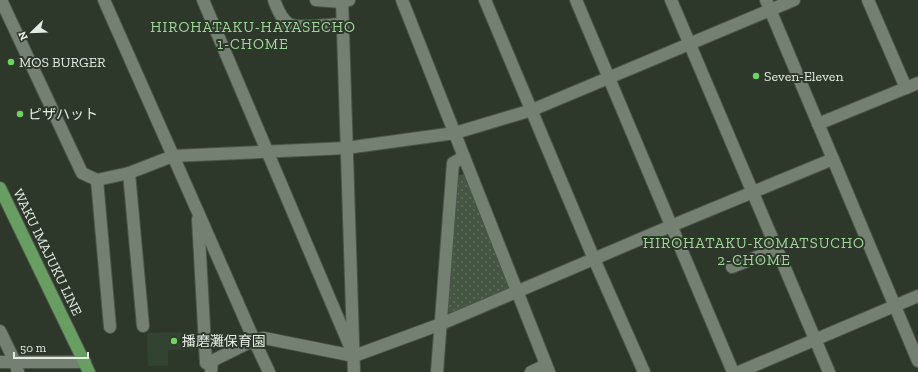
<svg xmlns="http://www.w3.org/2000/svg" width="918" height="372" font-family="'Zilla Slab','Noto Sans JP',serif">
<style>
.built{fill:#334331}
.park{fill:url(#park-dots)}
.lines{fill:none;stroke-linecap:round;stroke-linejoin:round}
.minor-casing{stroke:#4b544a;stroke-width:14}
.major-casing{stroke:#4b544a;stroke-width:14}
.minor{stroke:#748172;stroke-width:12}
.major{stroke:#689e62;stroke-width:12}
.poi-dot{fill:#6dd361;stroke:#2d382b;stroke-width:1.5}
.labels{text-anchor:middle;stroke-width:4;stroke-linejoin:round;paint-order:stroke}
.poi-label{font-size:14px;fill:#e3eae2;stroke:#2d382b;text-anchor:start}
.street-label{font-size:14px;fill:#e3eae2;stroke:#2d382b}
.neighbourhood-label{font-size:15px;letter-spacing:1px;fill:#a1d69a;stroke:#2d382b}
</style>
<defs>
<pattern id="park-dots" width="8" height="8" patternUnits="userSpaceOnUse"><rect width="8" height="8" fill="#455743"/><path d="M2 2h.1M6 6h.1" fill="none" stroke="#606f5e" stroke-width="1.8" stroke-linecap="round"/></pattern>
</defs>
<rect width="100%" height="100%" fill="#2d382b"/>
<path class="built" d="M 201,332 L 201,349 L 168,350 L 168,366 L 148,366 L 147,333 Z"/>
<path class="park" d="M 465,174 L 510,286 L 508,291 L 451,314 L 447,310 L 456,176 Z"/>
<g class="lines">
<g class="minor-casing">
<g id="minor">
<path d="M 1,0 L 82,173 L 97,180 L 129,173 L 173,156 L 346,148 L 455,133 L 532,110 L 794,0"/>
<path d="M 104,0 L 197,210 L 254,340 L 269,372"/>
<path d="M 203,0 L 354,356"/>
<path d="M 274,0 C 277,8 281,19 289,24 C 298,29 332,24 343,24"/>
<path d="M 316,0 L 342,2 L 349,0"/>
<path d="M 342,0 L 354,372"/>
<path d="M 402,0 L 549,372"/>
<path d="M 485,0 L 594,259 L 644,372"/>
<path d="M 576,0 L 733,372"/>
<path d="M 671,0 L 829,372"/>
<path d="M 766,0 L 918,361"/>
<path d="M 868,0 L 906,88"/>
<path d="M 818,124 L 918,83"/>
<path d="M 129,173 L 143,326"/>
<path d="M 97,180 L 110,327"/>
<path d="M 198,219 L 206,363"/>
<path d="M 732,267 L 777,249"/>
<path d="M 0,331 L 15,362 L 18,372"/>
<path d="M 0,362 L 85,362"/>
<path d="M 211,372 L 212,361 L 254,340 L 264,338 L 354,356 L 441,324 L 671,226 L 833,159"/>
<path d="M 437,372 L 453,163 L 464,157"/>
<path d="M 531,372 L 546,365"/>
<path d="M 739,372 L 918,296"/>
</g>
</g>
<g class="major-casing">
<path id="major" d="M 0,188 L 89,372"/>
</g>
<use href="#minor" class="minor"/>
<use href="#major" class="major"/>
</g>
<g class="poi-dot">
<circle cx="11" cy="62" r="4"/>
<circle cx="756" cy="76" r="4"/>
<circle cx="20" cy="114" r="4"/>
<circle cx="174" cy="341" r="4"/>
</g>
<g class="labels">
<g class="poi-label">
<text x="19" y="67">MOS BURGER</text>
<text x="764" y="81">Seven-Eleven</text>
<text x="28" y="119">ピザハット</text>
<text x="182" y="346">播磨灘保育園</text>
</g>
<g class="street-label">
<text transform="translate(48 252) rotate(64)" y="5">WAKU IMAJUKU LINE</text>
</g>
<g class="neighbourhood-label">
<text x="253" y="32">HIROHATAKU-HAYASECHO<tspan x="253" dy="17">1-CHOME</tspan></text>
<text x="754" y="248">HIROHATAKU-KOMATSUCHO<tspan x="754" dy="17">2-CHOME</tspan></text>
</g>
</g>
<g transform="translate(32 32) rotate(247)" stroke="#2d382b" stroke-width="3" paint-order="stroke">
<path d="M0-3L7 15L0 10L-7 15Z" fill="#e3eae2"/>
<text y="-6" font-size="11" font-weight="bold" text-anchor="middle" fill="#e3eae2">N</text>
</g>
<path d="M14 352v6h74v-6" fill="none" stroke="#e3eae2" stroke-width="2"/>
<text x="20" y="352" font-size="12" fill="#e3eae2" stroke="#2d382b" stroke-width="3" paint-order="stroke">50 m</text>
</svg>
